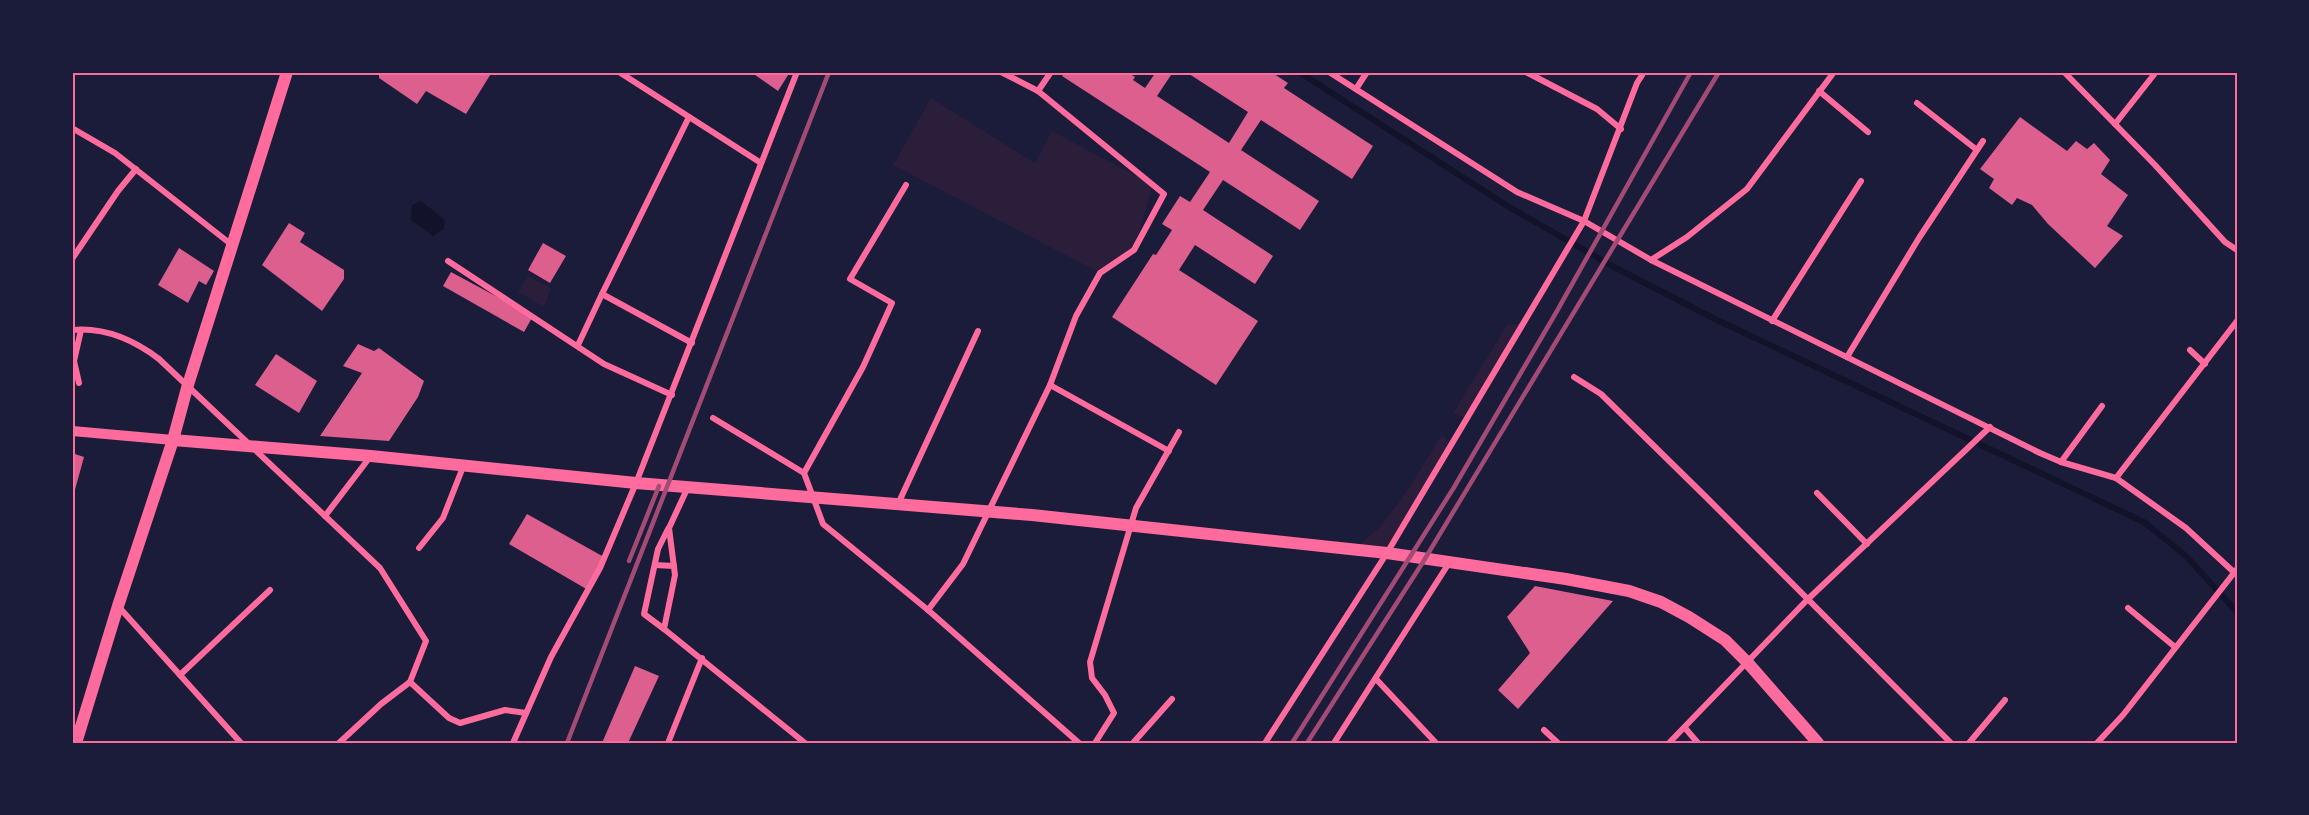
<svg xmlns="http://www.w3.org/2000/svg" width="2309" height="815" font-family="'Titillium Web',sans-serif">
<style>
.green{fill:#2a1e3b}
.water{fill:#12122b}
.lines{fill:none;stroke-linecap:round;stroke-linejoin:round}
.stream{stroke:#12122b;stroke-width:6}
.building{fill:#dd5f8e}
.minor{stroke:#ff6b9d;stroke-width:6}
.tertiary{stroke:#ff6b9d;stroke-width:10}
.secondary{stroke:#ff6b9d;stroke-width:12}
.rail{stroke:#a44b75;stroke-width:4.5}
.neatline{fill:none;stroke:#ff6b9d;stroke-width:2}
</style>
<rect width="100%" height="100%" fill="#1b1b3a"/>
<g class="green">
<path d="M 931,98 L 1035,163 L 1052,131 L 1153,185 L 1134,250 L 1100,273 L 893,165 Z"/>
<path d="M 528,276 L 551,288 L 544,307 L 518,292 Z"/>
<path d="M 1523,323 L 1466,419 L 1453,413 L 1507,325 Z"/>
<path d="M 1442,435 L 1451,444 L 1387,553 L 1355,549 L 1382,525 L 1407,491 Z"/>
</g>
<path class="water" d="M 421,201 L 445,220 L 444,229 L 433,236 L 411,220 L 412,205 Z"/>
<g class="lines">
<path class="stream" d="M 1299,72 L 1509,207 L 1612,266 L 1717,320 L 2144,522 L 2186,556 L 2237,612"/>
</g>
<g class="building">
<path d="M 379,72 L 492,72 L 466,114 L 426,91 L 417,104 L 379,78 Z"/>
<path d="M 751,72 L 790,72 L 778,91 Z"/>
<path d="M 1065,72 L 1127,72 L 1135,77 L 1133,80 L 1145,88 L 1156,72 L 1173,72 L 1157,96 L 1229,143 L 1248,112 L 1186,72 L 1271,72 L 1288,83 L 1284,88 L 1373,146 L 1352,179 L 1261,120 L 1241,150 L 1319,201 L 1300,230 L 1223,180 L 1203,210 L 1273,256 L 1255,284 L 1195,245 L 1179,270 L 1258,321 L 1216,385 L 1112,317 L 1153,254 L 1156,255 L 1172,230 L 1162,224 L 1180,196 L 1190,202 L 1210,172 L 1062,76 Z"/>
<path d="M 2020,117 L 2067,151 L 2076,141 L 2087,149 L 2094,143 L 2110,160 L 2101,174 L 2128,195 L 2107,226 L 2123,236 L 2095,268 L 2048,224 L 2032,205 L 2017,198 L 2012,205 L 1989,188 L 1994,179 L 1980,169 Z"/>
<path d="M 289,223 L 305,233 L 300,242 L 344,270 L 344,279 L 322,311 L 262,265 Z"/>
<path d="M 543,243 L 566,256 L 550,283 L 528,270 Z"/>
<path d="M 179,248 L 214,271 L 206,285 L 199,281 L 188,303 L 158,285 Z"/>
<path d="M 451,272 L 533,316 L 524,332 L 443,286 Z"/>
<path d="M 358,344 L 374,351 L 379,348 L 424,381 L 418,397 L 389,441 L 320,436 L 362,373 L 343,366 Z"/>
<path d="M 276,354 L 317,381 L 299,413 L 255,385 Z"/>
<path d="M 72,453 L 84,457 L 73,497 L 72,497 Z"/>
<path d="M 527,514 L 604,557 L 588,590 L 509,544 Z"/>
<path d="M 1535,586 L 1613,601 L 1518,709 L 1498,690 L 1530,653 L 1507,617 Z"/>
<path d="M 635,666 L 659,676 L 628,743 L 602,743 Z"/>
</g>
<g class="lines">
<g class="minor">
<path d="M 619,72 L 761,163"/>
<path d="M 1329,72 L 1517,192 L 1584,221 L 1651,260 L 2040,453 L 2061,462 L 2116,478 L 2186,528 L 2237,575"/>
<path d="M 1526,72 L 1597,109 L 1621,129"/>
<path d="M 2064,72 L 2155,165 L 2225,242 L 2237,250"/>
<path d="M 1356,89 L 1367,72"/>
<path d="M 1038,91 L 1051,72"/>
<path d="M 1819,91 L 1868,132"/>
<path d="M 1917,103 L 1977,150"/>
<path d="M 689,117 L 602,294 L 692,343"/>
<path d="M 2115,124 L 2156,72"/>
<path d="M 72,128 L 115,153 L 232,245"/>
<path d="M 72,259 L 118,191 L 136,169"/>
<path d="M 1651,260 L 1687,237 L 1747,189 L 1834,72"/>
<path d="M 448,261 L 604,364 L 672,395"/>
<path d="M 1772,321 L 1861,181"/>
<path d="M 72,330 C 104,327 134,340 159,359 L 380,568 L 426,641 L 410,682 L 381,704 L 339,743"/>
<path d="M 578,345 L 602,294"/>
<path d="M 2190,350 L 2205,364"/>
<path d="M 1847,357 L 1919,238 L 1983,141"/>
<path d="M 1574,377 L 1601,394 L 1707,498 L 1951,743"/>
<path d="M 79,383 L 74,361 L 81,330"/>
<path d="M 1050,385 L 1169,451"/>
<path d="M 713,418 L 804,473 L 823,524 L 928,610 L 1079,743"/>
<path d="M 2061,462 L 2102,406"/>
<path d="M 804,473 L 863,367 L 892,303 L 850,279 L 906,185"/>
<path d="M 2116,478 L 2237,321"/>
<path d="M 688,487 L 669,528 L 675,575 L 664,629 L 805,743"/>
<path d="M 1817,493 L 1867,544"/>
<path d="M 898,504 L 978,331"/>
<path d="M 325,516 L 370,457"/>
<path d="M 419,548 L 443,518 L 463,467"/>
<path d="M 655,565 L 674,566"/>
<path d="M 118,606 L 241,743"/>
<path d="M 2128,608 L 2175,647"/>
<path d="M 928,610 L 963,564 L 1050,385 L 1076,316 L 1100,273 L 1134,250 L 1164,194 L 1038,91 L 1001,72"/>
<path d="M 664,629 L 644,614 L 658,549 L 668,529"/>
<path d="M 180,675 L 270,590"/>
<path d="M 1376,679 L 1436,743"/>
<path d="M 410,682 L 449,718 L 460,723 L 505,710 L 526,713"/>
<path d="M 1685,728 L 1698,743"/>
<path d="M 1544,730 L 1558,743"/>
<path d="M 513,743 L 551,657 L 600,568 L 636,483 L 797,72"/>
<path d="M 668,743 L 702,658"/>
<path d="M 1095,743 L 1114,713 L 1105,695 L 1092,678 L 1090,662 L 1136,508 L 1179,432"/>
<path d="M 1133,743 L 1172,699"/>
<path d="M 1265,743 L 1387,553 L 1584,221 L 1637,83 L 1644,72"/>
<path d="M 1334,743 L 1449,563"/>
<path d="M 1669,743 L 1807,600 L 1990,427"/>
<path d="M 1969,743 L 2005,700"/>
<path d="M 2097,743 L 2123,715 L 2237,569"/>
</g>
<path class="tertiary" d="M 72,431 L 173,440"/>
<g class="secondary">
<path d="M 173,440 L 371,456 L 636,483 L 1032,515 L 1387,553 L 1566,579 L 1629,591 L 1661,602 L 1689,617 L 1725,640 L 1748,663 L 1818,743"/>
<path d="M 76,743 L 118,606 L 173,440 L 187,388 L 287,72"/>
</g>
<g class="rail">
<path d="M 629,561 L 659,486"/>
<path d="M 567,743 L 829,72"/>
<path d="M 1292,743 L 1453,489 L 1557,311 L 1691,72"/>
<path d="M 1307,743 L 1423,562 L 1719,72"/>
</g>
</g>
<rect width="2309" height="815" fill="none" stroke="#1b1b3a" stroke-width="147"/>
<rect x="74" y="74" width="2162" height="668" class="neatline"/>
</svg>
